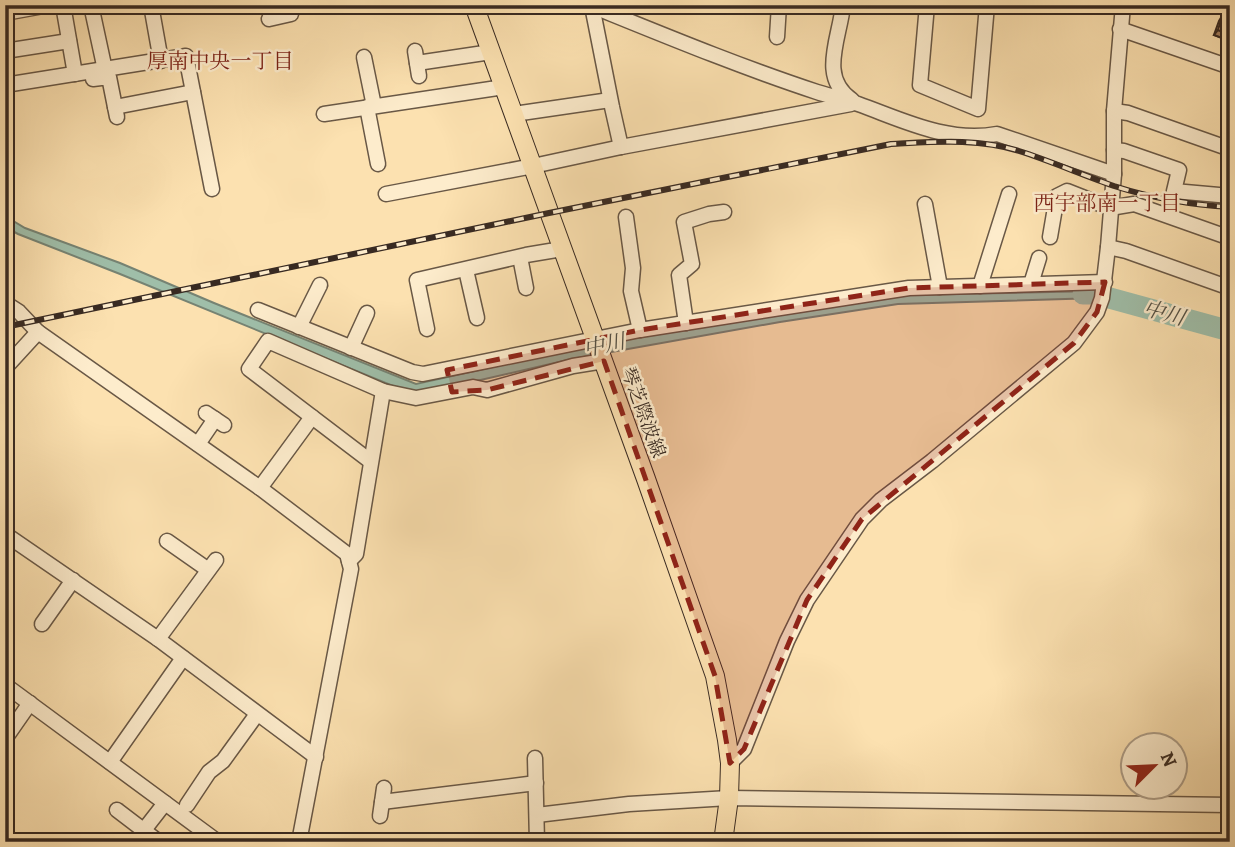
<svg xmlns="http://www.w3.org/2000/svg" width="1235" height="847" font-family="Alegreya,'Noto Serif JP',serif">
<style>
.water{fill:#9fbea9;stroke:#768373;stroke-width:2}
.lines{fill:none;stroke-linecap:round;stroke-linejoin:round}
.river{stroke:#9fbea9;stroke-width:21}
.minor-casing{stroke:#695846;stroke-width:17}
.major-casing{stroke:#382a22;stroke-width:20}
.minor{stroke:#fdeccc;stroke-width:14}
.major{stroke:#fce1b0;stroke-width:18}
.rail-casing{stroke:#382a22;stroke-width:6}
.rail{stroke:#fdeccc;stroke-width:3.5;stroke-dasharray:10;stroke-linecap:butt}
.wall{fill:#c99d73;stroke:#382a22;stroke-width:2}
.shaded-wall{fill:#a47f5e;stroke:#382a22;stroke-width:2}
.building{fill:#eab686;stroke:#382a22;stroke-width:2}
.marked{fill:#8f2418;fill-opacity:0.2;stroke:#8f2418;stroke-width:5;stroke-dasharray:14 9;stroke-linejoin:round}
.labels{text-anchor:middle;stroke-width:5;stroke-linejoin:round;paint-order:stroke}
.street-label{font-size:19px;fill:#382a22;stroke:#fdeccc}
.neighbourhood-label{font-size:21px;fill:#7a1f14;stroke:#fdeccc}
.water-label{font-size:21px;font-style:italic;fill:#524f44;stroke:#fdeccc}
</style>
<rect width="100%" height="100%" fill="#fce1b0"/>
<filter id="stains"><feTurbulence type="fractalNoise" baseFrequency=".00286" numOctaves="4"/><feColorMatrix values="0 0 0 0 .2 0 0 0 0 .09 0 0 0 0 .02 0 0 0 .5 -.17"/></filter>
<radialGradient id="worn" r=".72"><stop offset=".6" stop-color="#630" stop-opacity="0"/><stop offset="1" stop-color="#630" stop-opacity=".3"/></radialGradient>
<path class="water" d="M 5,216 L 25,228 L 120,263 L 214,303 L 416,384 L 615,340 L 907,295 L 1097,291 L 1098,298 L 898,304 L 780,322 L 572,359 L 415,395 L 120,274 L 18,234 L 5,227 Z"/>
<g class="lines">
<path class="river" d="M 1083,294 L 1095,294 L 1230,331"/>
<g class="minor-casing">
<g id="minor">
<path d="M 63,5 L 75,74"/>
<path d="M 91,5 L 105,70"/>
<path d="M 151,5 L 161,61"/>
<path d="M 843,5 C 840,38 818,77 852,100"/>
<path d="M 927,5 L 920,85 L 978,109 L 987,5"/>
<path d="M 592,6 C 666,36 741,67 817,92 C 830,96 844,99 858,104 C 903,120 947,143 997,134 L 1114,174"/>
<path d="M 592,6 L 612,107 L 621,147"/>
<path d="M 5,13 L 49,5"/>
<path d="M 269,19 L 291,14"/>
<path d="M 1120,29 L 1230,67"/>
<path d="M 777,37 L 779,5"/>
<path d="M 5,51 L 69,41"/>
<path d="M 415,51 L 419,76"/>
<path d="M 364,57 L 374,106"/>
<path d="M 417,63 L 491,52"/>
<path d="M 93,79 L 109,77 L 117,117"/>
<path d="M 5,85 L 186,56 L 212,189"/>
<path d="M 115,107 L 193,92"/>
<path d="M 367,107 L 378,164"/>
<path d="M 1114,111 L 1128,113 L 1230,149"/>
<path d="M 324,114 L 504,87"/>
<path d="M 514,114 L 610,100"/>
<path d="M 1114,150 L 1124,151 L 1179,170 L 1174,191 L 1230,196"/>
<path d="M 386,194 L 533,166 L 621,147 L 851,104"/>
<path d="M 925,204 L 940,287"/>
<path d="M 626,217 L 633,268 L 631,291 L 640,330"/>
<path d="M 1050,237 L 1057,196 L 1067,191 L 1110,208 L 1134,204 L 1230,238"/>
<path d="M 1108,247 L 1126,251 L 1230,288"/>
<path d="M 520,257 L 526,288"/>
<path d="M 466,270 L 477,318"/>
<path d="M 1031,284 L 1039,258"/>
<path d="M 980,286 L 1009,194"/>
<path d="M 5,303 L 19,312 L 38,332 L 260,488 L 347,554 L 351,569 L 299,842"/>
<path d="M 258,310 L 412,372 L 423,374 L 640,330 L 909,288 L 1105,282"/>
<path d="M 686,323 L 679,275 L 692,264 L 684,222 L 709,214 L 724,212"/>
<path d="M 299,327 L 320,285"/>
<path d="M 427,329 L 417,280 L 526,255 L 562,249"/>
<path d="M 351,348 L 367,313"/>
<path d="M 5,368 L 38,332"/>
<path d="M 206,413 L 224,425"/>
<path d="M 198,444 L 215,419"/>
<path d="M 370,461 L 249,369 L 268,341 L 383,391 L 416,398 L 473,387 L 487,390 L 573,366 L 604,361"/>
<path d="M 260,488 L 312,417"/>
<path d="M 5,534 L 158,639 L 316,757"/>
<path d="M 167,541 L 207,569"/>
<path d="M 349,561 L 356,554 L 383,391"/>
<path d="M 42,624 L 73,580"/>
<path d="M 158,639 L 216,560"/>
<path d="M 5,685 L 218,842"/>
<path d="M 7,736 L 30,703"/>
<path d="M 535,758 L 537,842"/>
<path d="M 110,762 L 183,658"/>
<path d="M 730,763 L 744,749 L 787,641 L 807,600 L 862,519 L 881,500 L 932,461 L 1074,343 L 1097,312 L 1102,298 L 1108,247 L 1114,174 L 1114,111 L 1123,5"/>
<path d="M 382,802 L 536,783"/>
<path d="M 187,805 L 209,772 L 223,761 L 257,714"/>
<path d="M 117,810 L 159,842"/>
<path d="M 537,815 L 629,804 L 729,798 L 1230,805"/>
<path d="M 380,816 L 384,788"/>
<path d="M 144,830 L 165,803"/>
</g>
</g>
<g class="major-casing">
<path id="major" d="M 474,5 L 646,479 L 715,676 L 727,740 L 730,763 L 729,798 L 723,842"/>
</g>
<use href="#minor" class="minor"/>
<use href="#major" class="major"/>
<g class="rail-casing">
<path id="rail" d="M 5,327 L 549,213 L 891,144 C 934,142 978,138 1019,151 C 1051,161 1082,175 1114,186 C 1152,198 1190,205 1230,207"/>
</g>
<use href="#rail" class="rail"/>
</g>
<path class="wall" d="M 1222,16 L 1230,19 L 1230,41 L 1214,35 L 1219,21 Z"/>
<path class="shaded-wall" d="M 1218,30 L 1230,34 L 1230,41 L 1214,35 Z"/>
<path class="building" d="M 1222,16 L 1230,19 L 1230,34 L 1218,30 Z"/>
<path class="marked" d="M 1105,282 L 1097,312 L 1074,343 L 862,519 L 807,600 L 744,749 L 730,763 L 715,676 L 604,361 L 487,390 L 452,392 L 447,370 L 640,330 L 909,288 Z"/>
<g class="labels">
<g class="street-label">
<text transform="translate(644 412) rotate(70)" y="7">琴芝際波線</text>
</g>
<g class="neighbourhood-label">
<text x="220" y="68">厚南中央一丁目</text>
<text x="1107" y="210">西宇部南一丁目</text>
</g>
<g class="water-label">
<text transform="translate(1164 313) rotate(15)" y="7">中川</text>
<text transform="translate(604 345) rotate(-12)" y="7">中川</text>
</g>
</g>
<rect width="1235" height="847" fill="none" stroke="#fce1b0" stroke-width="28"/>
<rect x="7" y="7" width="1221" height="833" fill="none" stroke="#382a22" stroke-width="3.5"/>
<rect x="14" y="14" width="1207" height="819" fill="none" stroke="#382a22" stroke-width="2"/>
<g transform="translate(1154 766) rotate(66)"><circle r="33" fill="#fdeccc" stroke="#ae9e88" stroke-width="2"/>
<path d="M0-5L12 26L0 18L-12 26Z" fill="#8f2418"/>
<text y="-10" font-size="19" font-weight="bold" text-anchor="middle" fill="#382a22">N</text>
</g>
<rect width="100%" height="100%" filter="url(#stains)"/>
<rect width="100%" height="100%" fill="url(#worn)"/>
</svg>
